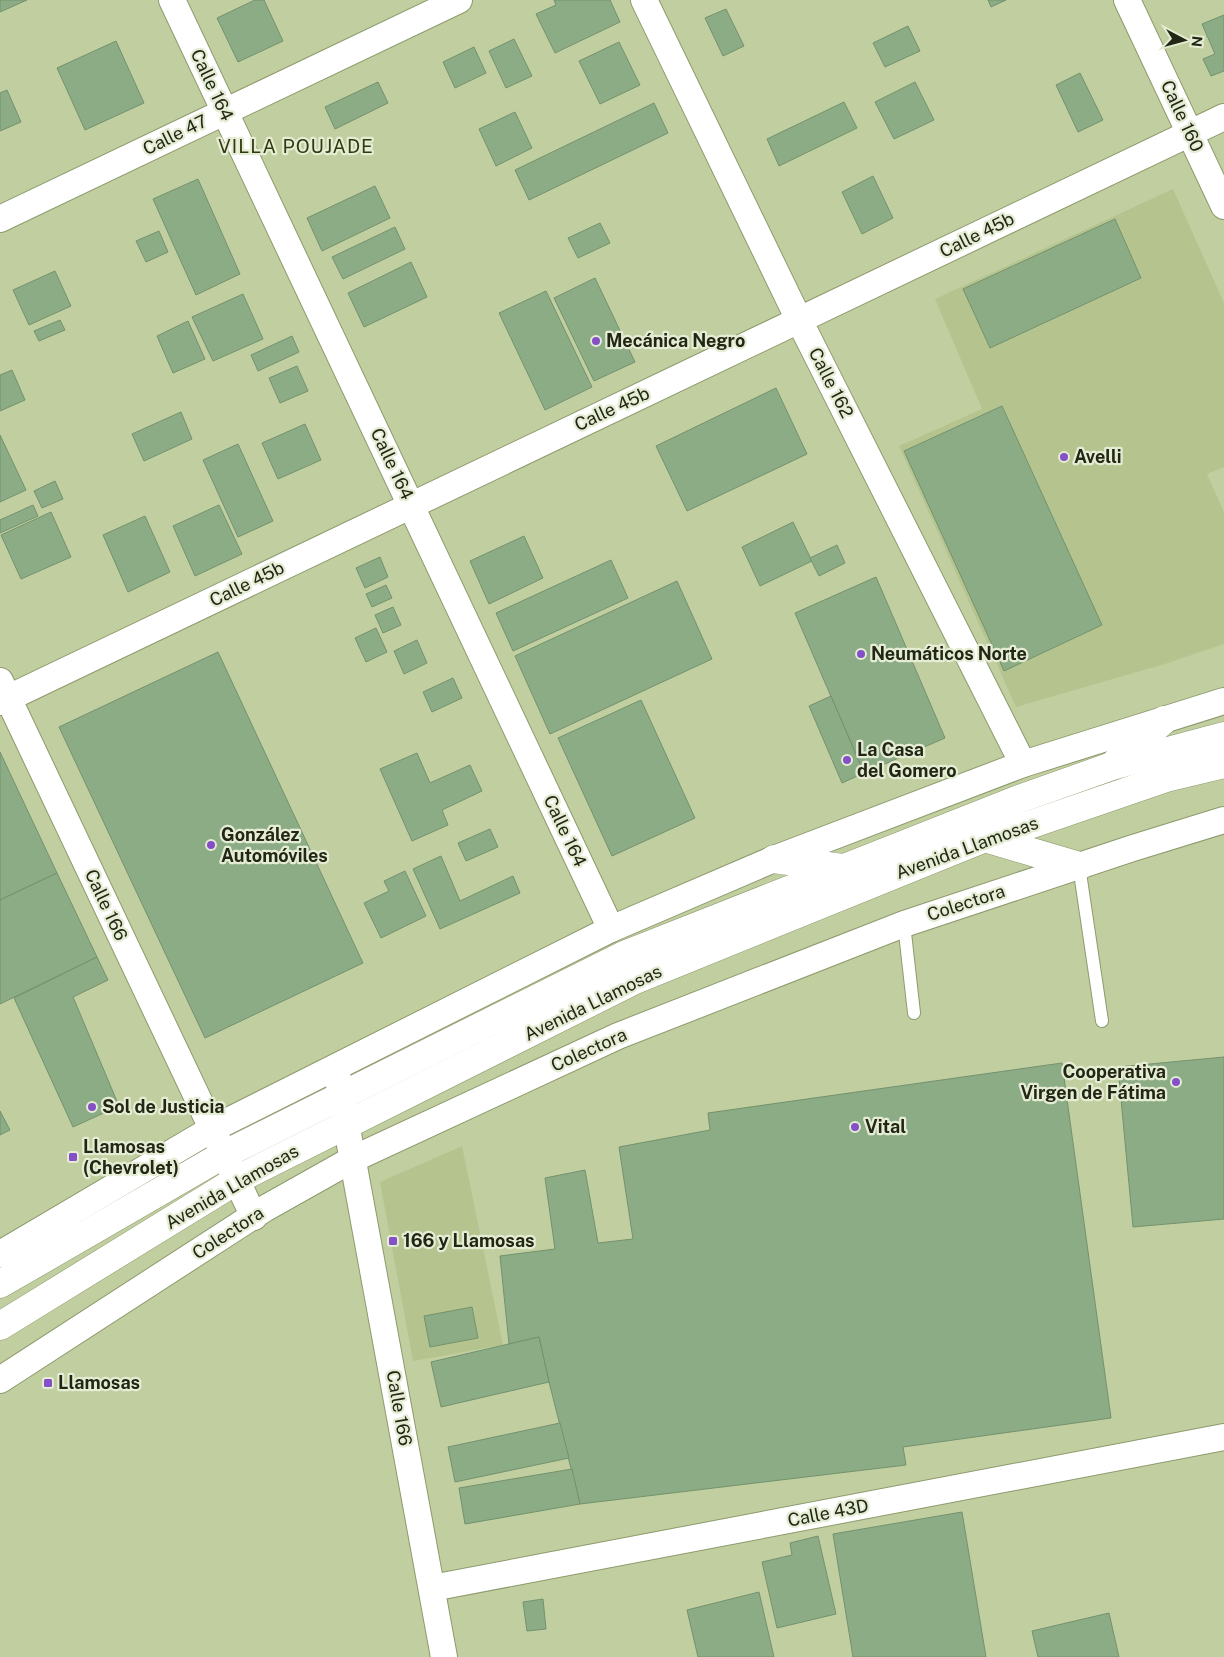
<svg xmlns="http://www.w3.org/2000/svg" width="1224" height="1657" font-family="'Public Sans',sans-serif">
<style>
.built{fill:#b5c48f}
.building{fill:#8cac86;stroke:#73926d}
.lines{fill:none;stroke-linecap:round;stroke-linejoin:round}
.service-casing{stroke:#8d9a6d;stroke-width:14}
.minor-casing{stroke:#8d9a6d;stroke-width:28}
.trunk-casing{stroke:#8d9a6d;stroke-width:29}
.service{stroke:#fff;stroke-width:12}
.minor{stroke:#fff;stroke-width:26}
.trunk{stroke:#fff;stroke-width:28}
.poi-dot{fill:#844fc7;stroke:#e5ecd4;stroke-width:2}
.labels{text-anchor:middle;stroke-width:4.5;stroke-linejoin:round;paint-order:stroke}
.street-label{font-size:18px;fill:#222715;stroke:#e5ecd4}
.poi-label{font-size:18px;font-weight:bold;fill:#222715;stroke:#e5ecd4;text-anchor:start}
.neighbourhood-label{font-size:19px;letter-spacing:1px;fill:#313a0f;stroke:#e5ecd4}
</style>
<rect width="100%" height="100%" fill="#c1ce9f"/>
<g class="built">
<path d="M 1173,189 L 1224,303 L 1224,467 L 1207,474 L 1224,512 L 1224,644 L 1168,663 L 1016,707 L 899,446 L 982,409 L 935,299 Z"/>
<path d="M 462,1146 L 503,1345 L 413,1361 L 380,1182 Z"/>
</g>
<g class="building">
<path d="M 0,0 L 27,0 L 0,12 Z"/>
<path d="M 255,0 L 264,0 L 283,41 L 238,62 L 217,18 Z"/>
<path d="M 554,0 L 610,0 L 620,22 L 555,53 L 536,14 L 556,5 Z"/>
<path d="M 988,0 L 1006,0 L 991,7 Z"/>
<path d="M 726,9 L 744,46 L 723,56 L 705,18 Z"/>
<path d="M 1224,15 L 1224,71 L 1211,76 L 1203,59 L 1215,54 L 1202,24 Z"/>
<path d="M 908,26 L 920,51 L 885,67 L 873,43 Z"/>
<path d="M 514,39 L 532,76 L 506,88 L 489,51 Z"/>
<path d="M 116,41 L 144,103 L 85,130 L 57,68 Z"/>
<path d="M 619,42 L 640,85 L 600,104 L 579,61 Z"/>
<path d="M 474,47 L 486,73 L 455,88 L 443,62 Z"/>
<path d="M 1080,73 L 1103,120 L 1078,132 L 1056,85 Z"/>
<path d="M 378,82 L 388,103 L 335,129 L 325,107 Z"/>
<path d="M 915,82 L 934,120 L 894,139 L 875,102 Z"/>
<path d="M 7,90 L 21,122 L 0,131 L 0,93 Z"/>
<path d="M 844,102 L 857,128 L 779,166 L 767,139 Z"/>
<path d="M 654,103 L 668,133 L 529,200 L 515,170 Z"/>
<path d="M 515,112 L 532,148 L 496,166 L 479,129 Z"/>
<path d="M 873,176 L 893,218 L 862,234 L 842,192 Z"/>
<path d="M 198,179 L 240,274 L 196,295 L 153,199 Z"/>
<path d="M 375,186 L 390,218 L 322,251 L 307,218 Z"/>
<path d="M 1115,219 L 1141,278 L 990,348 L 963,289 Z"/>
<path d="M 600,223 L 610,243 L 578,258 L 568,238 Z"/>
<path d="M 395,227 L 405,249 L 343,279 L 332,257 Z"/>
<path d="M 159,231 L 168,252 L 146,262 L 136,241 Z"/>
<path d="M 411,262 L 427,297 L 364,327 L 348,293 Z"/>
<path d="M 55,271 L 71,306 L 29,325 L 13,290 Z"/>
<path d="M 595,278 L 635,362 L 594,381 L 554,298 Z"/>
<path d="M 546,291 L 592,387 L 545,410 L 499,313 Z"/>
<path d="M 243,294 L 263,339 L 213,361 L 192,317 Z"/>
<path d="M 60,320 L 65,330 L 39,341 L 34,331 Z"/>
<path d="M 188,321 L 205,359 L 173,373 L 157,336 Z"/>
<path d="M 292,336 L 299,352 L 258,371 L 251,355 Z"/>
<path d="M 297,366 L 308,391 L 280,403 L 269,378 Z"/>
<path d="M 12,370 L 25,400 L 0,411 L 0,375 Z"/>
<path d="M 776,388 L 807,454 L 687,511 L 656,446 Z"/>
<path d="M 1002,406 L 1102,625 L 1004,671 L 904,451 Z"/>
<path d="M 181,412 L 192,439 L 144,461 L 132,434 Z"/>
<path d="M 305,424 L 321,460 L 278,479 L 262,443 Z"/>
<path d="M 0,435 L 26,490 L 0,502 Z"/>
<path d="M 238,444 L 273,521 L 238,537 L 203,460 Z"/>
<path d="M 55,481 L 63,499 L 42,508 L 34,491 Z"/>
<path d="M 33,505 L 38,516 L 0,533 L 0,520 Z"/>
<path d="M 219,505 L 242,554 L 195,576 L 173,526 Z"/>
<path d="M 51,512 L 71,557 L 21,579 L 1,535 Z"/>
<path d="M 145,516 L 170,572 L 128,592 L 103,535 Z"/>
<path d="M 793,522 L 812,561 L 760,586 L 742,547 Z"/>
<path d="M 524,536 L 543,578 L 489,604 L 470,561 Z"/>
<path d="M 837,545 L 845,563 L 819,576 L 810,558 Z"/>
<path d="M 380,557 L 388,577 L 365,588 L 356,568 Z"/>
<path d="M 611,560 L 628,598 L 513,651 L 496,613 Z"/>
<path d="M 876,577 L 945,738 L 864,773 L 795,613 Z"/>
<path d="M 677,581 L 712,659 L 550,734 L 515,656 Z"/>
<path d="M 386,585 L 392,598 L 372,607 L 366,594 Z"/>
<path d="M 393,607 L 401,625 L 383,633 L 375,615 Z"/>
<path d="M 376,628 L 387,652 L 366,662 L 355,638 Z"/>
<path d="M 417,640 L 427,663 L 404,674 L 394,651 Z"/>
<path d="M 218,652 L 363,963 L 205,1038 L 59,727 Z"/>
<path d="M 453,678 L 462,698 L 432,712 L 423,692 Z"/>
<path d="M 831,696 L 864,773 L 842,783 L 809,706 Z"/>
<path d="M 641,700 L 695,818 L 612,856 L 558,738 Z"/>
<path d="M 0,752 L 57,873 L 0,900 Z"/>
<path d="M 417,753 L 430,783 L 470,765 L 482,791 L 442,810 L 448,825 L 412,841 L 380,769 Z"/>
<path d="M 490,829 L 498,847 L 466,861 L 458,843 Z"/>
<path d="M 441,856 L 460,901 L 513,876 L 520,893 L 440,929 L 413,869 Z"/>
<path d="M 405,871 L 426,916 L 381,938 L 364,903 L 389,891 L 384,881 Z"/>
<path d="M 57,873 L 97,957 L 0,1004 L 0,900 Z"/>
<path d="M 97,957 L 108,980 L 73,997 L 119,1106 L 73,1127 L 14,998 Z"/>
<path d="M 1224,1057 L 1224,1219 L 1133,1227 L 1118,1067 Z"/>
<path d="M 1062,1063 L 1111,1418 L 903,1447 L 906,1465 L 580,1504 L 549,1382 L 539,1337 L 509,1344 L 500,1256 L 555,1249 L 545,1178 L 585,1170 L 598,1243 L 633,1239 L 619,1147 L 710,1130 L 708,1113 Z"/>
<path d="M 0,1111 L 10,1130 L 0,1135 Z"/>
<path d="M 472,1307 L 478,1338 L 430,1347 L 424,1316 Z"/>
<path d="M 539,1337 L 549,1382 L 441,1407 L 431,1362 Z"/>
<path d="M 560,1423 L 569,1458 L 455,1482 L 448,1447 Z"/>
<path d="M 572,1469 L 580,1504 L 465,1524 L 459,1488 Z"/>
<path d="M 962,1512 L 986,1657 L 853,1657 L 833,1534 Z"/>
<path d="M 818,1536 L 836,1614 L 777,1628 L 762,1562 L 792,1555 L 790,1543 Z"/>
<path d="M 759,1592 L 774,1657 L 698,1657 L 687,1610 Z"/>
<path d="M 543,1599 L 546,1629 L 527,1631 L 523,1602 Z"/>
<path d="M 1109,1613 L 1119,1657 L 1038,1657 L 1032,1631 Z"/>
</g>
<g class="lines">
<g class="service-casing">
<g id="service">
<path d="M 1079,866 L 1102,1021"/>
<path d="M 904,924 L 914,1013"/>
</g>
</g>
<g class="minor-casing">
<g id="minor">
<path d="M 172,0 L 611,929"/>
<path d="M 644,0 L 799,320 L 1023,764"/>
<path d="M 1127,0 L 1224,206"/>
<path d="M 0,219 L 459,0"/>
<path d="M 0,681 L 254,1217"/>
<path d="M 0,702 L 1224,117"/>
<path d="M 337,1074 L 444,1657"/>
<path d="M 0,1254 L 212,1129 L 611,929 L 774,859 L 1023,764 L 1224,701"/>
<path d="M 0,1380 L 264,1209 L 353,1159 L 618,1036 L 904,924 L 1133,848 L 1224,820"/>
<path d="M 432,1588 L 1224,1437"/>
</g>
</g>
<g class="trunk-casing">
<g id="trunk">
<path d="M 1117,761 L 1164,720"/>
<path d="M 985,838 L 1079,866"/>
<path d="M 774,859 L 842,868"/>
<path d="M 0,1284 L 223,1155 L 624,955 L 1019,799 L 1112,766 L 1224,736"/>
<path d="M 0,1326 L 242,1177 L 635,980 L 985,838 L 1029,825 L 1166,778 L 1224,764"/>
</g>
</g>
<use href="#service" class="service"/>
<use href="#minor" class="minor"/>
<use href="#trunk" class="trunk"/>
</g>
<g class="poi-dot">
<circle cx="596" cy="341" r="5"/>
<circle cx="1064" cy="457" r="5"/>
<circle cx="861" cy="654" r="5"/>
<circle cx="847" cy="760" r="5"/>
<circle cx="211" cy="845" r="5"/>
<circle cx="1176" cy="1082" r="5"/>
<circle cx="92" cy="1107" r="5"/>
<circle cx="855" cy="1127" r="5"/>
<rect x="68" y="1152" width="10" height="10" rx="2.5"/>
<rect x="388" y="1236" width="10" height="10" rx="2.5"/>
<rect x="43" y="1378" width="10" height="10" rx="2.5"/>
</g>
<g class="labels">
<g class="street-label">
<text transform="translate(212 85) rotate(65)" y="6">Calle 164</text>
<text transform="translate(1182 116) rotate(65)" y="6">Calle 160</text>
<text transform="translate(175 135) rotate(-26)" y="6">Calle 47</text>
<text transform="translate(977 235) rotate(-26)" y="6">Calle 45b</text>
<text transform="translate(831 383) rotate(63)" y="6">Calle 162</text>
<text transform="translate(612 409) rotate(-25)" y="6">Calle 45b</text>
<text transform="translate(392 464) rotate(65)" y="6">Calle 164</text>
<text transform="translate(247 584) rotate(-26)" y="6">Calle 45b</text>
<text transform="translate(565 831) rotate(65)" y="6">Calle 164</text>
<text transform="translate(967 848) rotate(-20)" y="6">Avenida Llamosas</text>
<text transform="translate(966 903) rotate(-18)" y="6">Colectora</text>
<text transform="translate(106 905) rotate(65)" y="6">Calle 166</text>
<text transform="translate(593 1003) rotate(-26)" y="6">Avenida Llamosas</text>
<text transform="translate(589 1050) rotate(-24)" y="6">Colectora</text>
<text transform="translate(232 1187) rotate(-30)" y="6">Avenida Llamosas</text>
<text transform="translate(228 1233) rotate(-33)" y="6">Colectora</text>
<text transform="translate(399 1408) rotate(80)" y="6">Calle 166</text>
<text transform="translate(828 1513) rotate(-11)" y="6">Calle 43D</text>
</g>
<g class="poi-label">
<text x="606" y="347">Mecánica Negro</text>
<text x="1074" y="463">Avelli</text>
<text x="871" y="660">Neumáticos Norte</text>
<text x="857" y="756">La Casa<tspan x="857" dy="21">del Gomero</tspan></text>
<text x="221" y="841">González<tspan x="221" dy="21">Automóviles</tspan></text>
<text x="1166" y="1078" text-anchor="end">Cooperativa<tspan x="1166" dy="21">Virgen de Fátima</tspan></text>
<text x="102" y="1113">Sol de Justicia</text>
<text x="865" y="1133">Vital</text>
<text x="83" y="1153">Llamosas<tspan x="83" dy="21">(Chevrolet)</tspan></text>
<text x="403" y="1247">166 y Llamosas</text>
<text x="58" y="1389">Llamosas</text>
</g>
<g class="neighbourhood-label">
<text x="296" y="153">VILLA POUJADE</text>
</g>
</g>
<g transform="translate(1184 40) rotate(96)" stroke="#e5ecd4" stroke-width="4" paint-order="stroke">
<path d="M0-4L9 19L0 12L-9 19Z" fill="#222715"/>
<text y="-8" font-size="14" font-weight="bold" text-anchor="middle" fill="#222715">N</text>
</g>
</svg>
